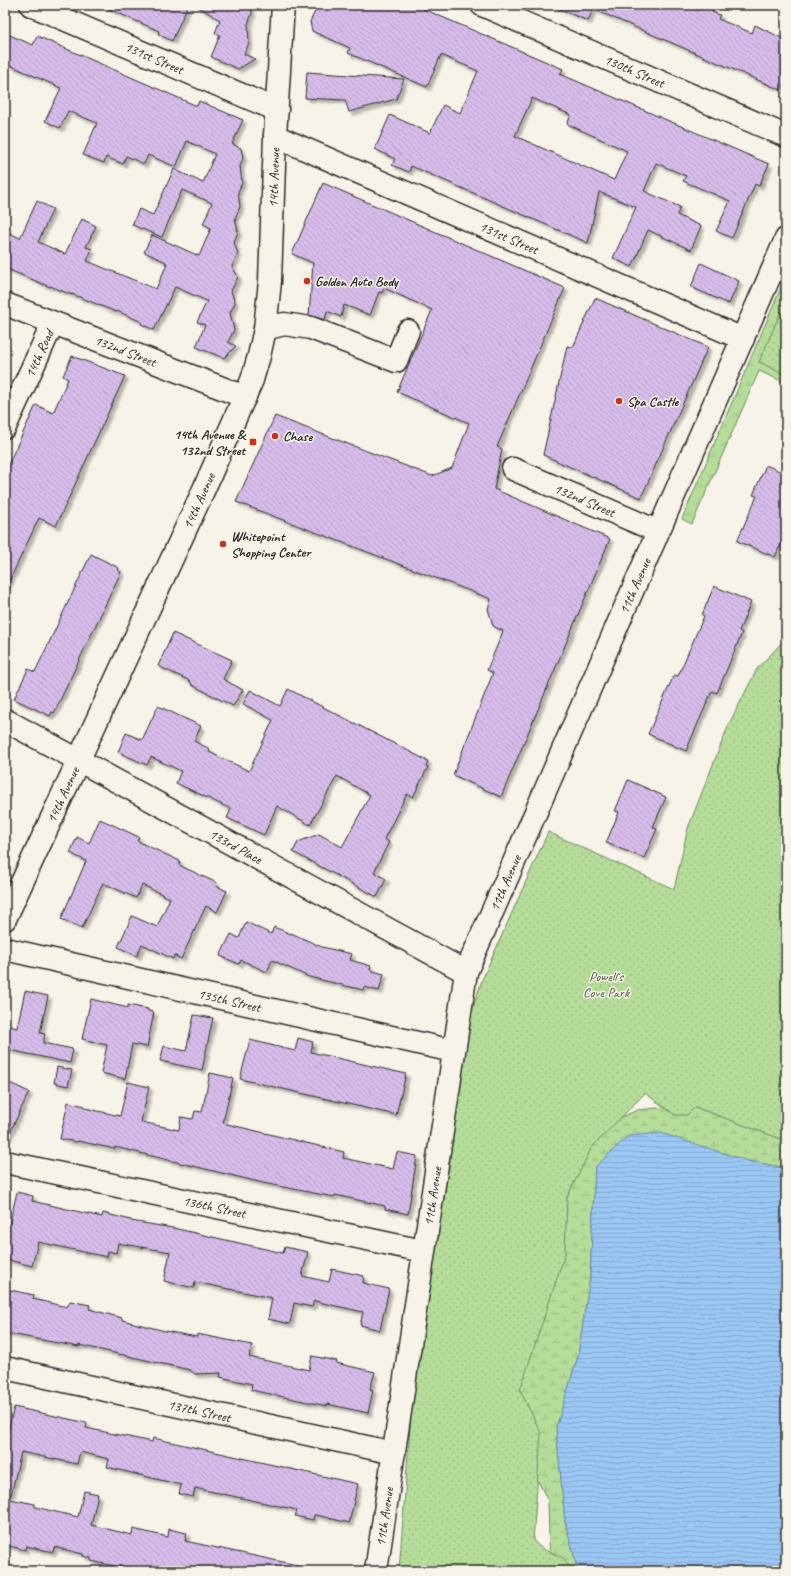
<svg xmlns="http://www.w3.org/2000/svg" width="791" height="1576" font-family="Caveat,sans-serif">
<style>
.grass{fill:url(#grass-tufts);stroke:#708462}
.wetland{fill:url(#wetland-marsh);stroke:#708462}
.park{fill:url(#park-dots);stroke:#708462}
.water{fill:url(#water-rules);stroke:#6e89a4}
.building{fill:url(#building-back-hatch);stroke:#2b2b2b;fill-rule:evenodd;filter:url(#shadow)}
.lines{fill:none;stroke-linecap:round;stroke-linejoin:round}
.minor-casing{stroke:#2b2b2b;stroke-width:25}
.minor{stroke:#f7f3e8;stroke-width:22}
.poi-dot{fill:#c8321e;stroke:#f7f3e8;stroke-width:1.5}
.labels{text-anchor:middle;stroke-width:3;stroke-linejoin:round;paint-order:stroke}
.street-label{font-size:14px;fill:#2b2b2b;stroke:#f7f3e8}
.poi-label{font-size:14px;font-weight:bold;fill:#2b2b2b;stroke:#f7f3e8;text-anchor:start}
.park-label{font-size:14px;fill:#4e5846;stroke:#f7f3e8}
</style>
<defs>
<pattern id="grass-tufts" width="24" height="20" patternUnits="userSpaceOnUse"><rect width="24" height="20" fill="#b5dd99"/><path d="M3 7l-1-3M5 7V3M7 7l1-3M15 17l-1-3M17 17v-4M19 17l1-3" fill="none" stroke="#9cbe84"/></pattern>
<pattern id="wetland-marsh" width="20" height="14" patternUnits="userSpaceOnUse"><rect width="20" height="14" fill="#b5dd99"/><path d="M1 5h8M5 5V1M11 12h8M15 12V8" fill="none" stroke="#9cbe84"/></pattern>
<pattern id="park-dots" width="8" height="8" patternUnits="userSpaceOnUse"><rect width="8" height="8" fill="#b5dd99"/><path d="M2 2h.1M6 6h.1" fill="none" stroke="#9cbe84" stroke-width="1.8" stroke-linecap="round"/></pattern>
<pattern id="water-rules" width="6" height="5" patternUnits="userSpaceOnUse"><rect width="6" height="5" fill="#9ac7f4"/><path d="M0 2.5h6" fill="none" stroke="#85abd1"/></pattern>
<pattern id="building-back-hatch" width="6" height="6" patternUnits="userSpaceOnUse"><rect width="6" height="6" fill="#d6bcea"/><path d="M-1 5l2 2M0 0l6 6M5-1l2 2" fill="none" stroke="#b8a2c9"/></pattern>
<filter id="shadow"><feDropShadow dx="3.5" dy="3.5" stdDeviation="1" flood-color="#0004"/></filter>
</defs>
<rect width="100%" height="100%" fill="#f7f3e8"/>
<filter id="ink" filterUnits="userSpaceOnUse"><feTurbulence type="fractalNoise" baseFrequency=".025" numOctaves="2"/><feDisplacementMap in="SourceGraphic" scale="8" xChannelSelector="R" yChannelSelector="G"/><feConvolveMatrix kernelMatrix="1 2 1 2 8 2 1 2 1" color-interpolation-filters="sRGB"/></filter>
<g filter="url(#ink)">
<path class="grass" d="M 786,276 L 786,383 L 759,371 L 692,524 L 682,519 Z"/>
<path class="wetland" d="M 701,1103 L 786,1138 L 786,1168 L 748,1161 L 595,1167 L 590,1278 L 578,1356 L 556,1428 L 565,1521 L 578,1571 L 544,1571 L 550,1568 L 548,1501 L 526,1457 L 514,1346 L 538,1253 L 593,1129 L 638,1110 Z"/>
<g class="park">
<path d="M 786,300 L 786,375 L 759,362 Z"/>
<path d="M 786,638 L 786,1141 L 695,1107 L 687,1115 L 675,1115 L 645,1093 L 592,1147 L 567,1197 L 565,1254 L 520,1390 L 541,1433 L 533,1540 C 536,1543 539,1547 543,1549 C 555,1555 567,1555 570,1571 L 399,1571 L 415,1363 L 464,1036 L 482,980 L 548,832 L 674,889 L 688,828 L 729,724 L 757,669 Z"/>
</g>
<path class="water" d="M 661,1133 L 748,1161 L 786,1168 L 786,1571 L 578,1571 L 565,1521 L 556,1428 L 578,1356 L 590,1278 L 595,1167 L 628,1136 Z"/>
<g class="building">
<path d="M 100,5 L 188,5 L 172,41 L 158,34 L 159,31 Z"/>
<path d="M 195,5 L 250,5 L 252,13 L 248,24 L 249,43 L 244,54 L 255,59 L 238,69 L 211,57 L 220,35 L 215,33 L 220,20 Z"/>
<path d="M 318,5 L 414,5 L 563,69 L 560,74 L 769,164 L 759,186 L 755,184 L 732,238 L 716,231 L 730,201 L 683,181 L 686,176 L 656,163 L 644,191 L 680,207 L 677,215 L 701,226 L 691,250 L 648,230 L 632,267 L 613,258 L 636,207 L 599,192 L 588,243 L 411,166 L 409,172 L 392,165 L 395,159 L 375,149 L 390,115 L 430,133 L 443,105 L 460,113 L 478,71 L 441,55 L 427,87 L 348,53 L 350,48 L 312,31 L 310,22 ZM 532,98 L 571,115 L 567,124 L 627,151 L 614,180 L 515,136 Z"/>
<path d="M 551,5 L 687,5 L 698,10 L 701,5 L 706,5 L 713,8 L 712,12 L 720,15 L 718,19 L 752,33 L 755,25 L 786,40 L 786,79 L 781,90 L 593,9 L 588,21 Z"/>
<path d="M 5,33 L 33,45 L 37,36 L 197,106 L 199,101 L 243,120 L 232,144 L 241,148 L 243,158 L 240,166 L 242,183 L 238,192 L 240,207 L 235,218 L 238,232 L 234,242 L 238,254 L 232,266 L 238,277 L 231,291 L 235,303 L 230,313 L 234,330 L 228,342 L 236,346 L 224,358 L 196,347 L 205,325 L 197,322 L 207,301 L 175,287 L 154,330 L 141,324 L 142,322 L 117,311 L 116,312 L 72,294 L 72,295 L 50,286 L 50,287 L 5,268 L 5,231 L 20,238 L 37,201 L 53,209 L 38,242 L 65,254 L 82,219 L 96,226 L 86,247 L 92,249 L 87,261 L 156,289 L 167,264 L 165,264 L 166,262 L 144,252 L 152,235 L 199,256 L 211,228 L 203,224 L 212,203 L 182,190 L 162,237 L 132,225 L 139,209 L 153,215 L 174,169 L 203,183 L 215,154 L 187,141 L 176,167 L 148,155 L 144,164 L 126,156 L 123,164 L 106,157 L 104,163 L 83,155 L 97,123 L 68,111 L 60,128 L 45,121 L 61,88 L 5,63 Z"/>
<path d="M 307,72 L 404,79 L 396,99 L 349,112 L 345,100 L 305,98 Z"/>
<path d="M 323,183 L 565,288 L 497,447 L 502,449 L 494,489 L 610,539 L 501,797 L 453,775 L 493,673 L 487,670 L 503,631 L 493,626 L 488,609 L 491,599 L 236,502 L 275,416 L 432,476 L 452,468 L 469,423 L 397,392 L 432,310 L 384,288 L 382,293 L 379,292 L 370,315 L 344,305 L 341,317 L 327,311 L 325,320 L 309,315 L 313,263 L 292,254 Z"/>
<path d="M 701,263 L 739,281 L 729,304 L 691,287 Z"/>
<path d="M 595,298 L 708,347 L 641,498 L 543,455 L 567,346 L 573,347 Z"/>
<path d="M 72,356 L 125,376 L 56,526 L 39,518 L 5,590 L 5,471 L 36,405 L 53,413 L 68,379 L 63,376 Z"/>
<path d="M 766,465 L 786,474 L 786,533 L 775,557 L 737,541 L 757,496 L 753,495 Z"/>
<path d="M 91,554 L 119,568 L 118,571 L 121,572 L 54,713 L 52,712 L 50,716 L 14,699 L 28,669 L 35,672 Z"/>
<path d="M 714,586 L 751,602 L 739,631 L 742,633 L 717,693 L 712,691 L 686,751 L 648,734 L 674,675 L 678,676 L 704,616 L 702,615 Z"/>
<path d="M 173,633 L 232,660 L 223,679 L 243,690 L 233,706 L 192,685 L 190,681 L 158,666 Z"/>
<path d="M 288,689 L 428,761 L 426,766 L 428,767 L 413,797 L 407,794 L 384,839 L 389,842 L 374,872 L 386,879 L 377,897 L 293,852 L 298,842 L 319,834 L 342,847 L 370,795 L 337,776 L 310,825 L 277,806 L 264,835 L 227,818 L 231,809 L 176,783 L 181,771 L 151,757 L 147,765 L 118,752 L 126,733 L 142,740 L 158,706 L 201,726 L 194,741 L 210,749 L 209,752 L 249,771 L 273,720 L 243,704 L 250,690 L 280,706 Z"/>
<path d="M 628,780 L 666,797 L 653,827 L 657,829 L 644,858 L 606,843 L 619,812 L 615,811 Z"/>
<path d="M 100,819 L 139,837 L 137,841 L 180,861 L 179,865 L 217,883 L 216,886 L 227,891 L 217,912 L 206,906 L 181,959 L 174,955 L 173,959 L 142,944 L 137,956 L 118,947 L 132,916 L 157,927 L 170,898 L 142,885 L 136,898 L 103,883 L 82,928 L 61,919 L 86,861 L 70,853 L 77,837 L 89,843 Z"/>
<path d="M 246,922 L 271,934 L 274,927 L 291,934 L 291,933 L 322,947 L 352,954 L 350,960 L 371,966 L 370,970 L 384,974 L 379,991 L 364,987 L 363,990 L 309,977 L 272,960 L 267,972 L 241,960 L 239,964 L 220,956 L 231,934 L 239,938 Z"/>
<path d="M 25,991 L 48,996 L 40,1033 L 45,1034 L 43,1043 L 73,1049 L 70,1063 L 5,1049 L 10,1026 L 17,1028 Z"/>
<path d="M 91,999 L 128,1008 L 128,1005 L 148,1009 L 148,1011 L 154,1012 L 147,1047 L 132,1044 L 125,1079 L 101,1073 L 107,1045 L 82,1039 Z"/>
<path d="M 194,1015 L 213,1018 L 202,1070 L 160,1061 L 164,1046 L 186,1051 Z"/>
<path d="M 298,1038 L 313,1042 L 311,1052 L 406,1074 L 396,1115 L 240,1079 L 250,1040 L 295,1051 Z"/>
<path d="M 57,1067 L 72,1070 L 68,1086 L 54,1083 Z"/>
<path d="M 210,1073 L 233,1078 L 223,1123 L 344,1152 L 343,1158 L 393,1169 L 397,1152 L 417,1156 L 408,1214 L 385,1209 L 385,1206 L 335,1195 L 334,1197 L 263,1183 L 115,1147 L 115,1149 L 78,1141 L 77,1142 L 60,1139 L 68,1102 L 85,1106 L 85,1108 L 120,1116 L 128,1082 L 149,1087 L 141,1122 L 179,1130 L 181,1117 L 193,1119 L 195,1111 L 202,1112 Z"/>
<path d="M 10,1083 L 29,1092 L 5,1143 L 5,1094 Z"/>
<path d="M 17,1192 L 33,1196 L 32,1201 L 102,1217 L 103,1213 L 131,1220 L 131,1221 L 173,1228 L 283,1253 L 285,1247 L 308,1252 L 302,1276 L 329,1282 L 332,1269 L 364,1276 L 363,1283 L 389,1289 L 380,1330 L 360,1325 L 363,1312 L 314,1301 L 312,1307 L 294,1303 L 290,1324 L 268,1319 L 272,1298 L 195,1282 L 194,1288 L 164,1281 L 170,1252 L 118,1243 L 116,1253 L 108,1251 L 107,1257 L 38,1242 L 32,1266 L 5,1259 L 5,1242 Z"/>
<path d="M 10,1290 L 34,1295 L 33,1299 L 67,1307 L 70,1301 L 90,1305 L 89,1309 L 122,1318 L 122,1320 L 165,1331 L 197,1337 L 197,1334 L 252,1345 L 249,1357 L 309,1370 L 312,1356 L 337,1361 L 336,1363 L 375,1372 L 370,1389 L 373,1390 L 368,1413 L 327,1404 L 327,1406 L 251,1390 L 252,1384 L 220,1377 L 221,1373 L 195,1374 L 190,1370 L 79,1345 L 79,1347 L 5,1333 L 5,1293 L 9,1294 Z"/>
<path d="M 14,1407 L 87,1423 L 86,1428 L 152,1442 L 153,1438 L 358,1484 L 349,1523 L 316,1515 L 314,1515 L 313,1520 L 295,1516 L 297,1511 L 293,1509 L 195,1488 L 193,1497 L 179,1494 L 181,1485 L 107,1467 L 109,1459 L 80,1452 L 77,1464 L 21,1452 L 11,1495 L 5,1494 L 5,1444 Z"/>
<path d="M 84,1491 L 98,1494 L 91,1525 L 132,1535 L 133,1529 L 168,1537 L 169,1529 L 187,1533 L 185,1541 L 297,1565 L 297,1571 L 138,1571 L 91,1561 L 91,1558 L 83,1556 L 83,1554 L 54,1547 L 53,1552 L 26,1546 L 25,1550 L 5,1545 L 5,1498 L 35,1504 L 35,1507 L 78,1517 Z"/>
</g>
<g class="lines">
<g class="minor-casing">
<g id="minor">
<path id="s1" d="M 31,5 L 277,110"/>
<path id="s2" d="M 482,5 L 786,136"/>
<path id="s3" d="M 275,136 L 743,339"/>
<path id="s4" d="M 5,304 L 245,397"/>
<path d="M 265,329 L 284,324 L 311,328 L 396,361 L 408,331"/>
<path id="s5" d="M 5,427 L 53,323"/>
<path id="s6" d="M 513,469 L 657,531"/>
<path id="s7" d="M 5,720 L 466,972"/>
<path id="s8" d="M 5,919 L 200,498 L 252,380 L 259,356 L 265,329 L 270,281 L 275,136 L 283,5"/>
<path id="s9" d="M 5,949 L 453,1051"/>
<path id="s10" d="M 5,1162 L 423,1251"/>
<path id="s11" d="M 5,1368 L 394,1453"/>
<path id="s12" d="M 376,1571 L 466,972 L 786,239"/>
</g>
</g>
<use href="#minor" class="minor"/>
</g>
</g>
<g class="poi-dot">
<circle cx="307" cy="281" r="4"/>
<circle cx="619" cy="401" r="4"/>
<circle cx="275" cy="436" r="4"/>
<rect x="249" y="438" width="8" height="8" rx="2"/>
<circle cx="223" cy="544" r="4"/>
</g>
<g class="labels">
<g class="street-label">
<text dy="5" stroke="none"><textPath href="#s1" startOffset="134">131st Street</textPath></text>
<text dy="5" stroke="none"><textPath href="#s2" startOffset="166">130th Street</textPath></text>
<text dy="5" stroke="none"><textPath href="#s8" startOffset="797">14th Avenue</textPath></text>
<text dy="5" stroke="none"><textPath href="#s3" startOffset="255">131st Street</textPath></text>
<text dy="5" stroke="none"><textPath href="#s4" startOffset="129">132nd Street</textPath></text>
<text dy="5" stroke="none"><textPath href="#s5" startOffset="81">14th Road</textPath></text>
<text dy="5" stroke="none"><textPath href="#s8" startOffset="461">14th Avenue</textPath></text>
<text dy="5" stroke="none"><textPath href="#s6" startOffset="78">132nd Street</textPath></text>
<text dy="5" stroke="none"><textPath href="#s12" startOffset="1027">11th Avenue</textPath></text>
<text dy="5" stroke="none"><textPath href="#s8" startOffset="137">14th Avenue</textPath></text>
<text dy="5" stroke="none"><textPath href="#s7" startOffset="263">133rd Place</textPath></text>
<text dy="5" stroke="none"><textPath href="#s12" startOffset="703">11th Avenue</textPath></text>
<text dy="5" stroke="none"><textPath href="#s9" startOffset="230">135th Street</textPath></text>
<text dy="5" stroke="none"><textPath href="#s12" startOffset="379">11th Avenue</textPath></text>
<text dy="5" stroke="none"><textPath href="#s10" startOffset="214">136th Street</textPath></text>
<text dy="5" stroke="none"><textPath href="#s11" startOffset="199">137th Street</textPath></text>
<text dy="5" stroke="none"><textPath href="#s12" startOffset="55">11th Avenue</textPath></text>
</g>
<g class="poi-label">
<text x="315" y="286">Golden Auto Body</text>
<text x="627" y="406">Spa Castle</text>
<text x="245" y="439" text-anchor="end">14th Avenue &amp;<tspan x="245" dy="16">132nd Street</tspan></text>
<text x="283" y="441">Chase</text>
<text x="231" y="541">Whitepoint<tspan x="231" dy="16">Shopping Center</tspan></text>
</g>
<g class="park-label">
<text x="606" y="981">Powell's<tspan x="606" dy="16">Cove Park</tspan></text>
</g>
</g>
<rect width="791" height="1576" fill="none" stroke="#f7f3e8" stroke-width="20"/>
<rect x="10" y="10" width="771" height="1556" fill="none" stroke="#2b2b2b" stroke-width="1.5" filter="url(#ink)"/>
</svg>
